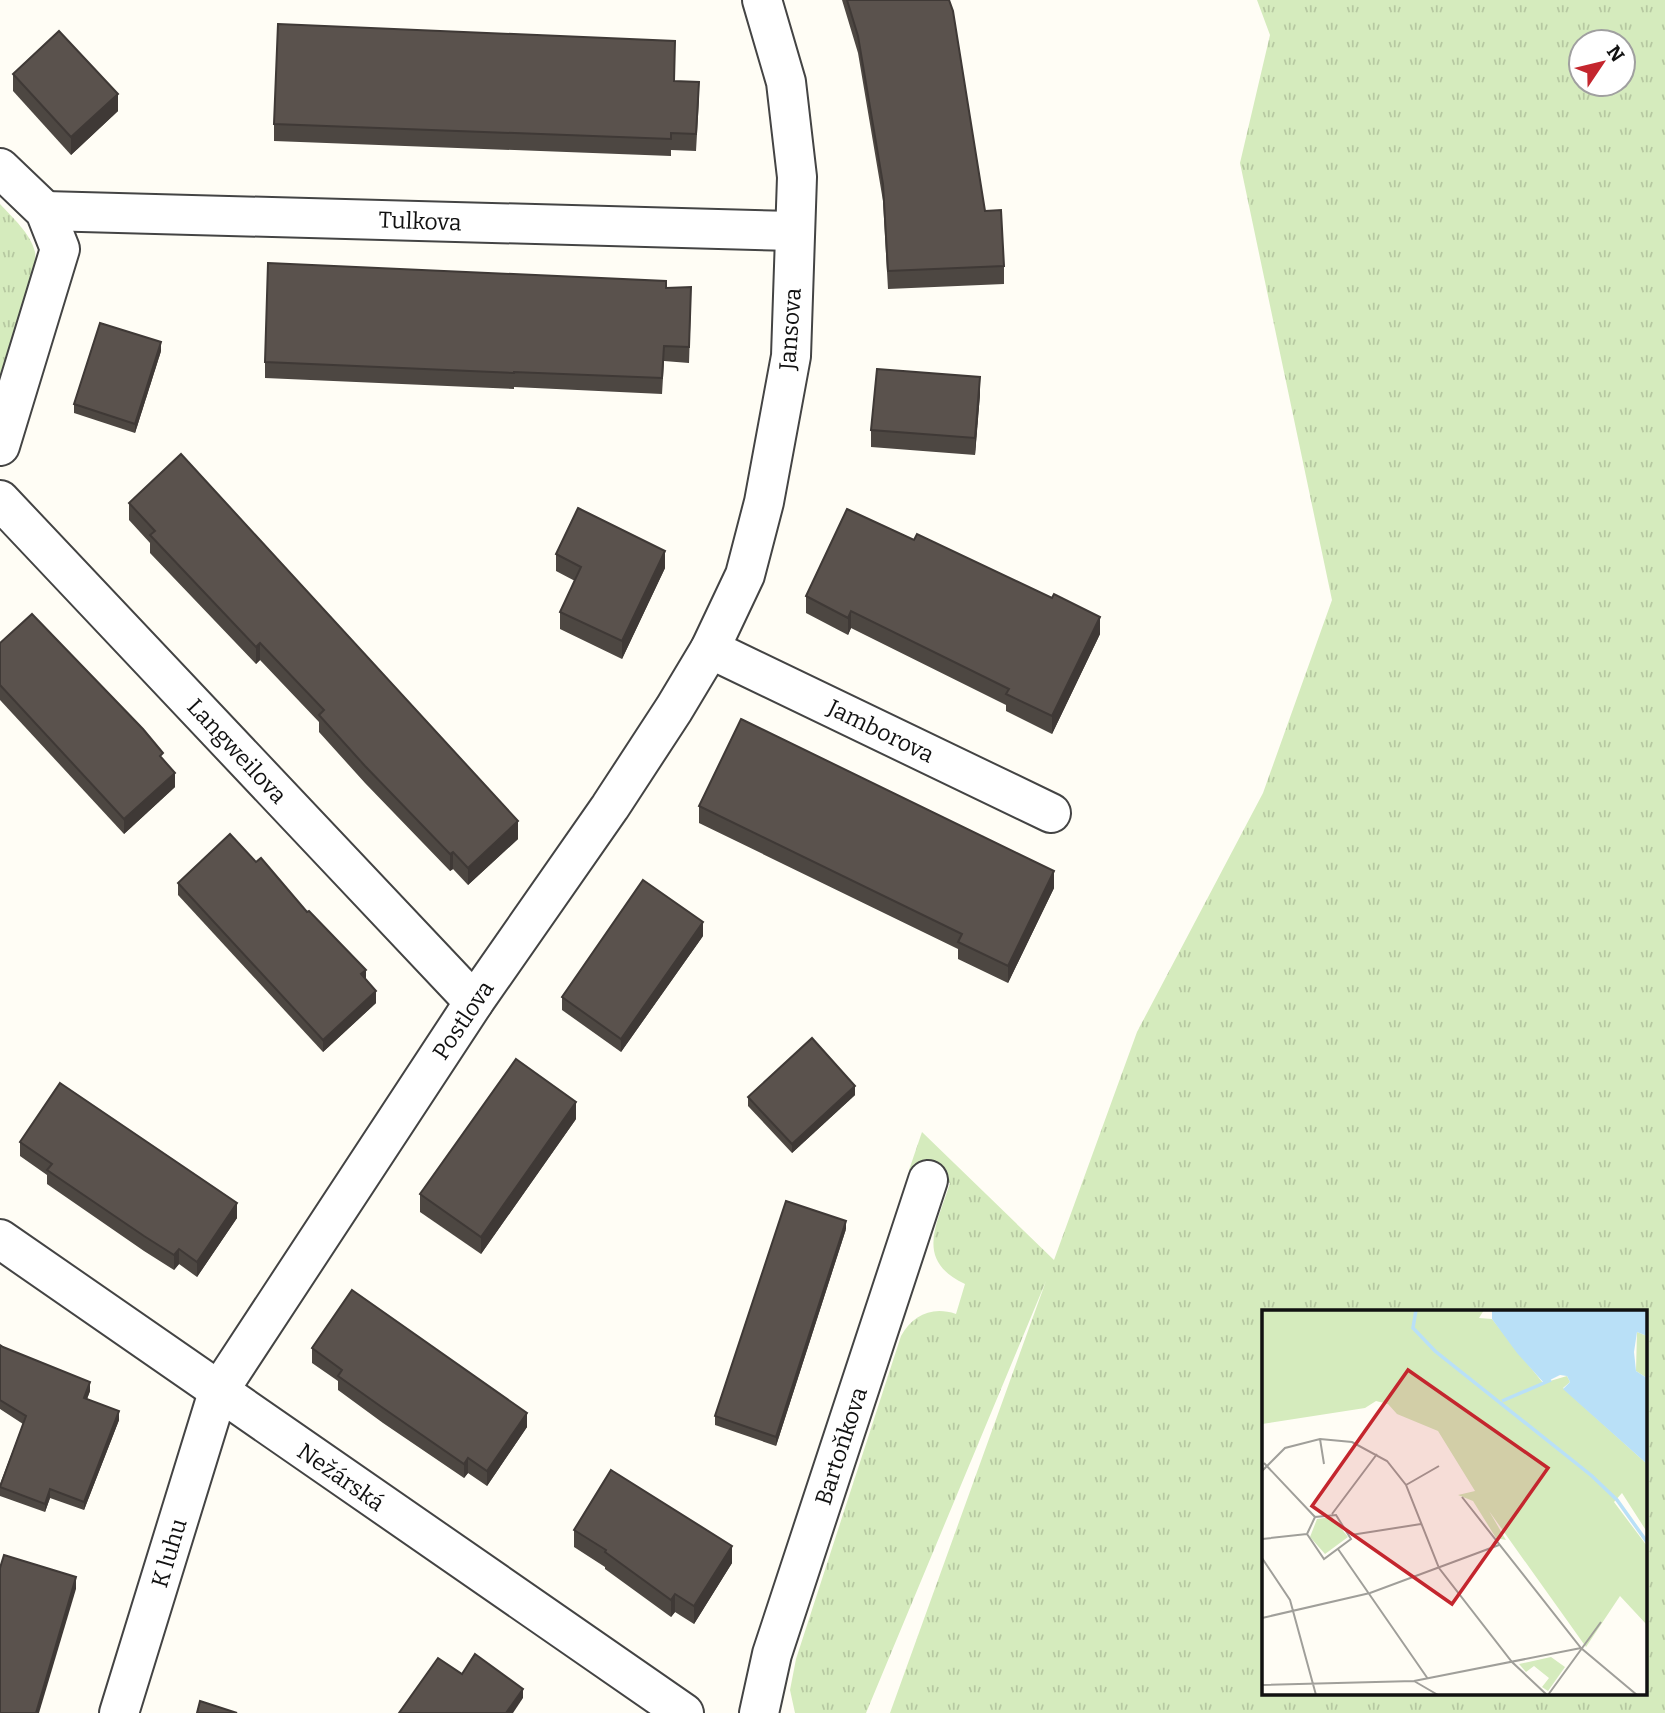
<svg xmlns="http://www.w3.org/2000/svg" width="1665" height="1713" font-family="Bitter,serif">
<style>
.grass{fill:url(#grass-tufts);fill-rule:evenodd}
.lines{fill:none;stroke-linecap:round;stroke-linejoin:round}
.minor-casing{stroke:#444;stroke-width:42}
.minor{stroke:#fff;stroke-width:38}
.wall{fill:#4d4742}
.shaded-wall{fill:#3f3936}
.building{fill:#5a524d;stroke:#3f3936;stroke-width:2}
.labels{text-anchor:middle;stroke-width:7;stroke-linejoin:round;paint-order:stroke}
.street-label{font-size:23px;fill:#111;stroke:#fff}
.inset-river{fill:none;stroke:#b9e0f7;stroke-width:3.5}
.inset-road{fill:none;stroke:#a09f9a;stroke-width:2}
.view{fill:#c4262e;fill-opacity:0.15;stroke:#c4262e;stroke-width:3.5}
.inset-edge{fill:none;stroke:#111;stroke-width:3.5}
</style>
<defs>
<pattern id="grass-tufts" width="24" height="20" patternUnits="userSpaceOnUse" patternTransform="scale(1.75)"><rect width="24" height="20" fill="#d5ebbd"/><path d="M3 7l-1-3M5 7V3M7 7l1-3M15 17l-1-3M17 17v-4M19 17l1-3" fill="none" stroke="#b6c8a1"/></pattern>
</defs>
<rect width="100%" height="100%" fill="#fffdf5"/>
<g class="grass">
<path d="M 1257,0 L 1665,0 L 1665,1713 L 890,1713 L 1046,1281 L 866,1713 L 795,1713 L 790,1690 L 796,1659 L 901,1336 C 913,1315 932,1306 956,1314 L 965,1284 C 914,1260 937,1225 950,1183 L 909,1170 L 922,1132 L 1054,1260 L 1137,1032 L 1263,793 L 1332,600 L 1240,163 L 1270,35 ZM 1581,42 L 1623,42 L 1623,84 L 1581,84 ZM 1264,1312 L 1646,1312 L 1646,1694 L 1264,1694 Z"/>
<path d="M 0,204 C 12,217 31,234 35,252 C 39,275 9,351 0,377 Z"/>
</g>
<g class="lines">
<g class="minor-casing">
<g id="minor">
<path d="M 0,168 L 45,211 L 60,249 L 0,446"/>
<path d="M 45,211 L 794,231"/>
<path d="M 0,500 L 474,1002"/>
<path d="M 710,649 L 1051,813"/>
<path d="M 0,1239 L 684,1713"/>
<path d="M 119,1713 L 218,1392 L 474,1002 L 610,807 L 674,709 L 710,649 L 745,575 L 764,502 L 791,356 L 797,177 L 786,82 L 762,0"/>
<path d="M 759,1713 L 772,1654 L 928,1180"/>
</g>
</g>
<use href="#minor" class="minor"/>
</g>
<g class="wall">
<path d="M 842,0 L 949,0 L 985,211 L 1004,266 L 1004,284 L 888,289 L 883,201 L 858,53 Z"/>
<path d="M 675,58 L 674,81 L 699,99 L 696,151 L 671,150 L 671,156 L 274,141 L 274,124 Z"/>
<path d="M 13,74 L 118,111 L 71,155 L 13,91 Z"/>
<path d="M 666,288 L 691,303 L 689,363 L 664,361 L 662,394 L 514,387 L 514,389 L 265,378 L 265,362 Z"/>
<path d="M 161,351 L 135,433 L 74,413 L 74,404 Z"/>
<path d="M 980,394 L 975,455 L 871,447 L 871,430 Z"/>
<path d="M 129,503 L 518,839 L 468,885 L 453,869 L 450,871 L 365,783 L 319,732 L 319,722 L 260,660 L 256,664 L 150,553 L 150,543 L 129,520 Z"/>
<path d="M 556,554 L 665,568 L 622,659 L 560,629 L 560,612 L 575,581 L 556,571 Z"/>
<path d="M 806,596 L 1100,634 L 1052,734 L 1006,711 L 1006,705 L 851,628 L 848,635 L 806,613 Z"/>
<path d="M 0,643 L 163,760 L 175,787 L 124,834 L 0,700 Z"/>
<path d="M 699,806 L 1054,888 L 1008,983 L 958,959 L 958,949 L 699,823 Z"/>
<path d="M 256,862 L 307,912 L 366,980 L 376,1003 L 323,1052 L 178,895 L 178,883 Z"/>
<path d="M 703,936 L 621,1052 L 562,1010 L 562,997 Z"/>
<path d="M 855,1095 L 792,1153 L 748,1106 L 748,1097 Z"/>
<path d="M 576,1119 L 481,1254 L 420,1212 L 420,1194 Z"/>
<path d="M 20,1142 L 237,1218 L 197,1277 L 179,1264 L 174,1270 L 144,1251 L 47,1184 L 47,1175 L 20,1156 Z"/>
<path d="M 846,1229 L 776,1446 L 715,1425 L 715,1416 Z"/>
<path d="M 0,1345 L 90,1391 L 87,1399 L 119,1420 L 84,1510 L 50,1498 L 45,1512 L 0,1496 L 0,1484 L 23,1424 L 0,1409 Z"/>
<path d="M 312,1348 L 527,1427 L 487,1486 L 468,1473 L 464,1478 L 383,1423 L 338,1390 L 338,1381 L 312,1363 Z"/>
<path d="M 574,1530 L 732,1563 L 694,1624 L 675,1612 L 671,1617 L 605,1569 L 605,1567 L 574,1547 Z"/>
</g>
<g class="shaded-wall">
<path d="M 118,94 L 118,111 L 71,155 L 71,137 Z"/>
<path d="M 161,342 L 161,351 L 135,433 L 135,424 Z"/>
<path d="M 980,377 L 980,394 L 975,455 L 975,438 Z"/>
<path d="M 665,551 L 665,568 L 622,659 L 622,641 Z"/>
<path d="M 851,611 L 851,628 L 848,635 L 848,618 Z"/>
<path d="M 1100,617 L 1100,634 L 1052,734 L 1052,716 Z"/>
<path d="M 260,643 L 260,660 L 256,664 L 256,647 Z"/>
<path d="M 175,773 L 175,787 L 124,834 L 124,819 Z"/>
<path d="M 518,821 L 518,839 L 468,885 L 468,868 Z"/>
<path d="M 453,852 L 453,869 L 450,871 L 450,854 Z"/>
<path d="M 1054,871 L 1054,888 L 1008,983 L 1008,966 Z"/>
<path d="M 703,922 L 703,936 L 621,1052 L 621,1039 Z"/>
<path d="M 366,970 L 366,981 L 361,974 Z"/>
<path d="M 376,991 L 376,1003 L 323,1052 L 323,1040 Z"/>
<path d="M 855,1086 L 855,1095 L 792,1153 L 792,1144 Z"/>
<path d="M 576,1102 L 576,1119 L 481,1254 L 481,1237 Z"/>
<path d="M 237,1203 L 237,1218 L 197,1277 L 197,1262 Z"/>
<path d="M 846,1221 L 846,1229 L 776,1446 L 776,1437 Z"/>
<path d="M 179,1249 L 179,1264 L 174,1270 L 174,1255 Z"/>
<path d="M 90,1382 L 90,1391 L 84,1407 L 84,1398 Z"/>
<path d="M 119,1411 L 119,1420 L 84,1510 L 84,1502 Z"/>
<path d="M 527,1413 L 527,1427 L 487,1486 L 487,1471 Z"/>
<path d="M 468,1458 L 468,1473 L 464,1478 L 464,1464 Z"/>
<path d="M 50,1489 L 50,1498 L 45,1512 L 45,1504 Z"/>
<path d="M 732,1546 L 732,1563 L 694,1624 L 694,1606 Z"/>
<path d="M 76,1577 L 76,1589 L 39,1713 L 36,1713 Z"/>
<path d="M 675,1594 L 675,1612 L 671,1617 L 671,1600 Z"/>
<path d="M 523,1689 L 523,1698 L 513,1713 L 506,1713 Z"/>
</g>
<g class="building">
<path d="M 847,0 L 949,0 L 953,11 L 985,211 L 1001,210 L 1004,266 L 888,271 L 883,184 L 858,36 Z"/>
<path d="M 278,24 L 675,41 L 674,81 L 699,82 L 696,134 L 671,133 L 671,139 L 274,124 Z"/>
<path d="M 59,31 L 118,94 L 71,137 L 13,74 Z"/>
<path d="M 268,263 L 666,281 L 666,288 L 691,287 L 689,347 L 664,346 L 662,378 L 514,372 L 514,373 L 265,362 Z"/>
<path d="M 100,323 L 161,342 L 135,424 L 74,404 Z"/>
<path d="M 877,369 L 980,377 L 975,438 L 871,430 Z"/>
<path d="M 181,454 L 518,821 L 468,868 L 453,852 L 450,854 L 365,766 L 319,715 L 324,710 L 260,643 L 256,647 L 150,535 L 155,531 L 129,503 Z"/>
<path d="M 578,508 L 665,551 L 622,641 L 560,612 L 581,567 L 556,554 Z"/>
<path d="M 847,509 L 914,540 L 917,534 L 1052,598 L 1054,594 L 1100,617 L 1052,716 L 1006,694 L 1009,689 L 851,611 L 848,618 L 806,596 Z"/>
<path d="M 32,614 L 143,729 L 163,753 L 160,756 L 175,773 L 124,819 L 0,685 L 0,643 Z"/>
<path d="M 741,719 L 1054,871 L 1008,966 L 958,942 L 962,934 L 699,806 Z"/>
<path d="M 230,834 L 256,862 L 261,858 L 307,912 L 309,911 L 366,970 L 361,974 L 376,991 L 323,1040 L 178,883 Z"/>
<path d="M 643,880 L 703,922 L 621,1039 L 562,997 Z"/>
<path d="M 812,1038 L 855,1086 L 792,1144 L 748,1097 Z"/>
<path d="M 516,1059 L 576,1102 L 481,1237 L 420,1194 Z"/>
<path d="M 60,1083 L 237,1203 L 197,1262 L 179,1249 L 174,1255 L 144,1236 L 47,1170 L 52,1164 L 20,1142 Z"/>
<path d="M 786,1201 L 846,1221 L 776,1437 L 715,1416 Z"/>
<path d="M 352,1290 L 527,1413 L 487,1471 L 468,1458 L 464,1464 L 383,1408 L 338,1376 L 342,1370 L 312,1348 Z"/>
<path d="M 0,1345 L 3,1347 L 90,1382 L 84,1398 L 119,1411 L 84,1502 L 50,1489 L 45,1504 L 0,1487 L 26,1416 L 0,1400 Z"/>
<path d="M 611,1470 L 732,1546 L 694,1606 L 675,1594 L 671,1600 L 605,1552 L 606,1550 L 574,1530 Z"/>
<path d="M 4,1555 L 76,1577 L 36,1713 L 0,1713 L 0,1568 Z"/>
<path d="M 475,1654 L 523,1689 L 506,1713 L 399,1713 L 438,1658 L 462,1674 Z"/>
<path d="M 200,1701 L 237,1713 L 197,1713 Z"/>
</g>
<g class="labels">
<g class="street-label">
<text transform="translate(420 221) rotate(2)" y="8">Tulkova</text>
<text transform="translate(790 329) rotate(-86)" y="8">Jansova</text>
<text transform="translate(881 731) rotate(26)" y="8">Jamborova</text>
<text transform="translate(237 751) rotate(47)" y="8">Langweilova</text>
<text transform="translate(463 1020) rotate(-56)" y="8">Postlova</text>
<text transform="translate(841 1446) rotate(-72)" y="8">Bartoňkova</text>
<text transform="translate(341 1477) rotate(35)" y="8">Nežárská</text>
<text transform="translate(169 1553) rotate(-73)" y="8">K luhu</text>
</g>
</g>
<g transform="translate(1262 1310)">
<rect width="385" height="385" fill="#fffdf5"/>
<path d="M 0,0 L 222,0 L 217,8 L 230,9 L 281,73 L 305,66 L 308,72 L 301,78 L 385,154 L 385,222 L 360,183 L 352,192 L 385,236 L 385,315 L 358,286 L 324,337 L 227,201 L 244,230 L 234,228 L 211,191 L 196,185 L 213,181 L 176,121 L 135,104 L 126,94 L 114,91 L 103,98 L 0,114 ZM 375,22 L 385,26 L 385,68 L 374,61 ZM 70,207 L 86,227 L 63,244 L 48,227 L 55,209 ZM 289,347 L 303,357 L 286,381 L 280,377 L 287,368 L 272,356 L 264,362 L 257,354 Z" fill="#d5ebbd"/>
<path d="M 230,0 L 385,0 L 385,26 L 375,22 L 372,42 L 374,61 L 385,68 L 385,154 L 301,79 L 308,72 L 305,66 L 298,65 L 282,73 L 255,43 L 230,9 Z" fill="#b9e0f7"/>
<path class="inset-river" d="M 154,0 L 151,18 L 173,41 L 330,166 L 355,190 L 385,232M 240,91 L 289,70"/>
<path class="inset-road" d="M 58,129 L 62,154M 2,153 L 53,207M 0,161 L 23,138 L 58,129 L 90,132 L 125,151 L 144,175 L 177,258 L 250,352 L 285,385M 144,175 L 177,156M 200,187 L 319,338 L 375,385M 70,204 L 115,144M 74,205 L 89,229 L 62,249 L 45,224 L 53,207 ZM 89,225 L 159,214M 0,229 L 45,224M 76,239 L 166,369M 0,248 L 28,290 L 54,385M 0,308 L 108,283 L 237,235M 152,371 L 176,385M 0,375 L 152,371 L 319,338M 286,385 L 339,312"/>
<path class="view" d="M 146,60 L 286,158 L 190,294 L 50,196 Z"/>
<rect width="385" height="385" class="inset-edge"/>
</g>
<g transform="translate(1602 63) rotate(55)"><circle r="33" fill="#ffffff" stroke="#a0a0a0" stroke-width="2"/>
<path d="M0-5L12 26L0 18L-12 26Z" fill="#c4262e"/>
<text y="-10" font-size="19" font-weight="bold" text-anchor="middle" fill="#111111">N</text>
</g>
</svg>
